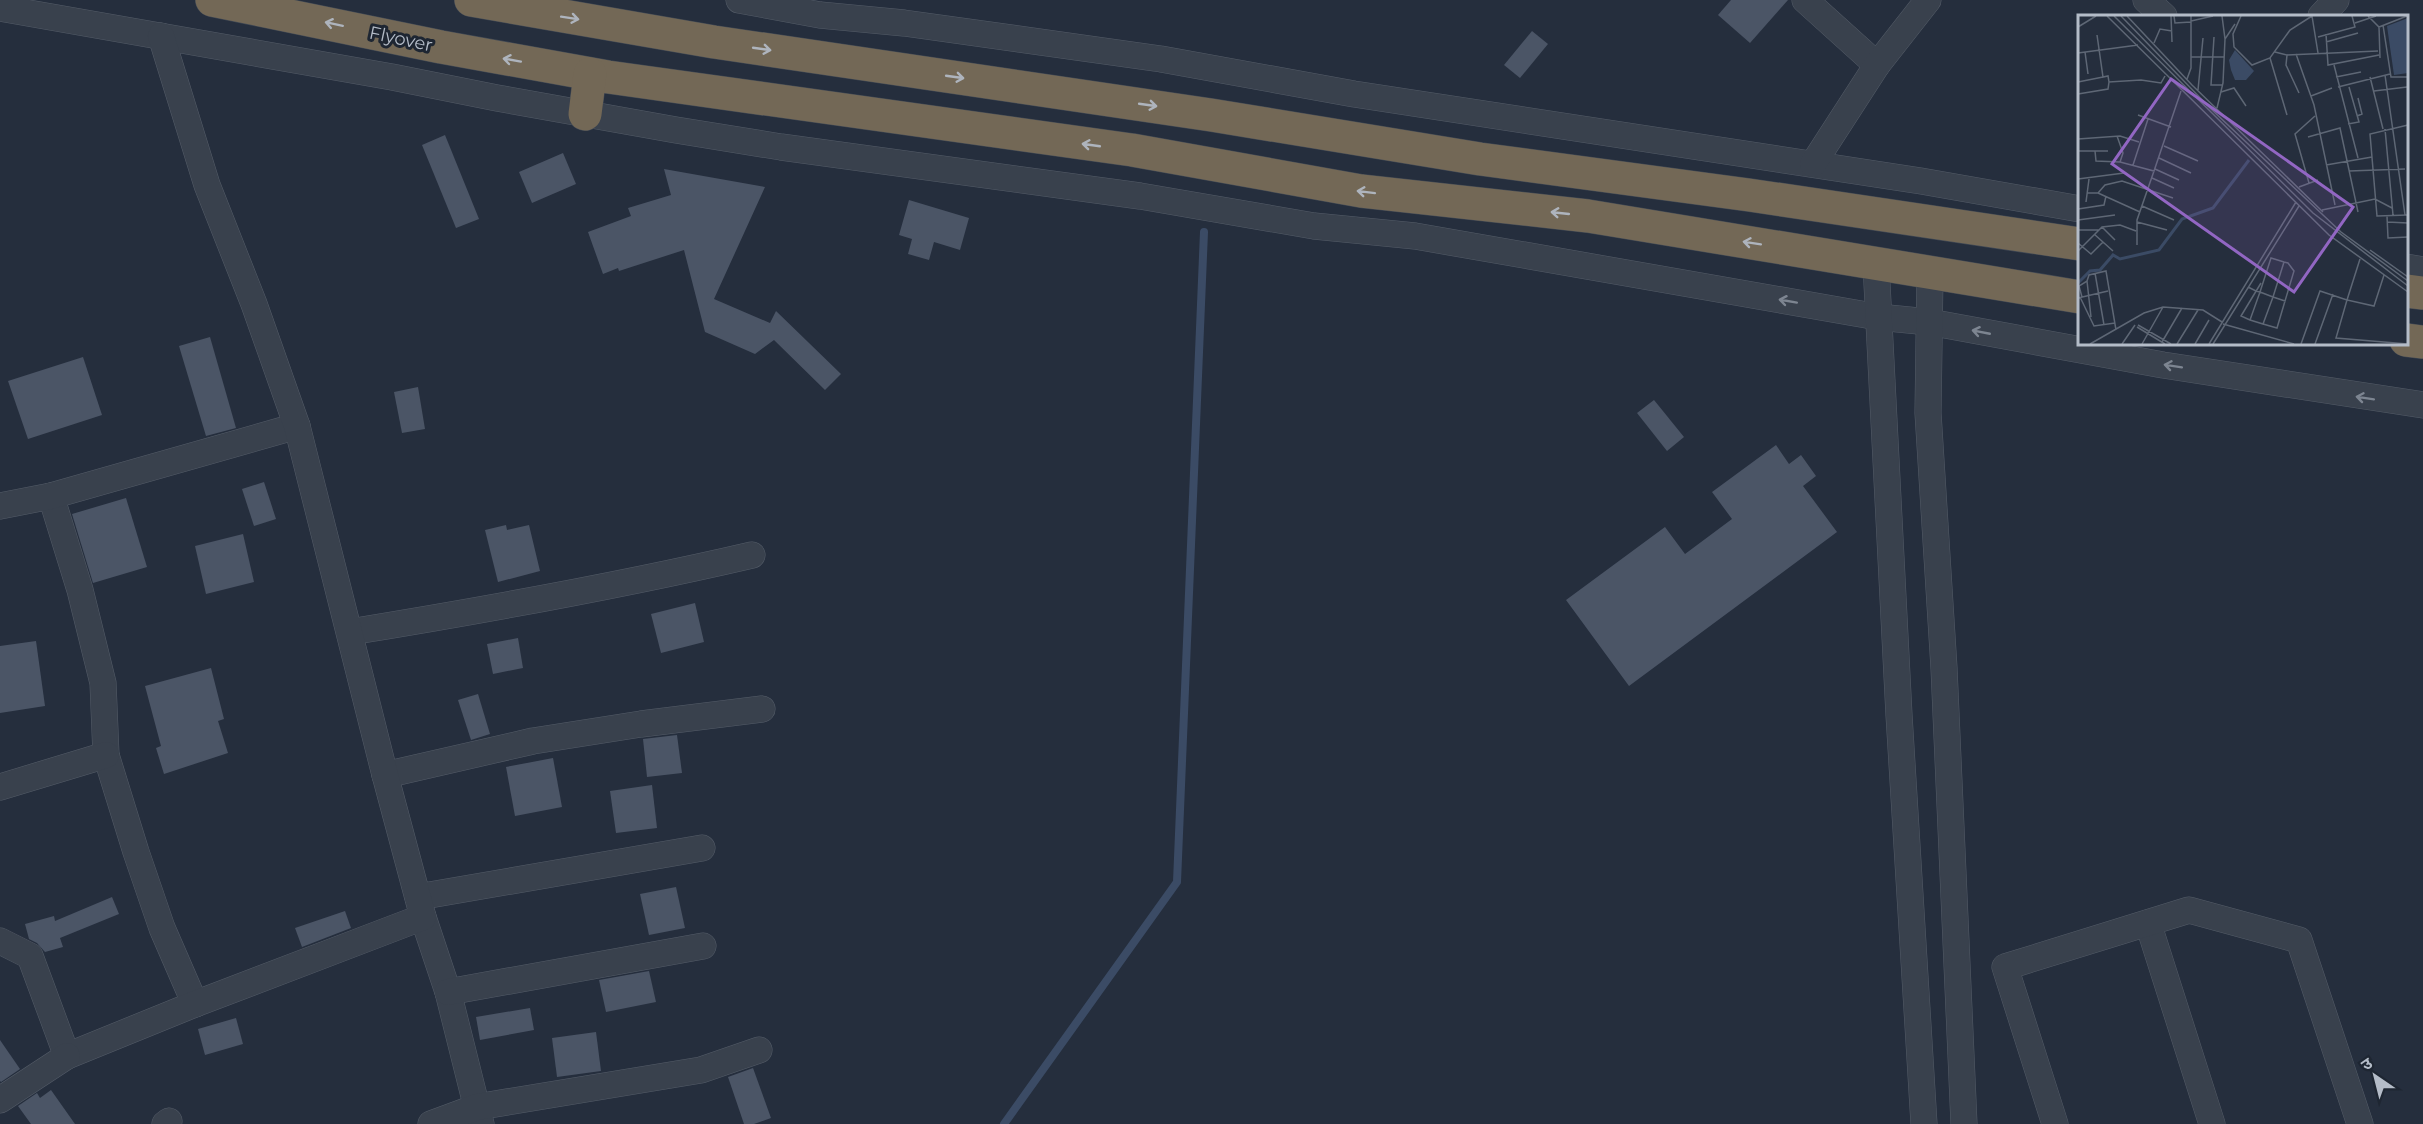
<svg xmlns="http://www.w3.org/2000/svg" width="2423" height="1124" font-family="Montserrat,'Noto Sans Devanagari',sans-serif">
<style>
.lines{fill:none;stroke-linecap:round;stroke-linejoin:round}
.stream{stroke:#3b4b65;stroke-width:8}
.building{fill:#4b5566}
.minor-casing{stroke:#545c68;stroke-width:27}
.highway-casing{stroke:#414955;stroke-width:34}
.minor{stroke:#39414d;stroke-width:26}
.highway{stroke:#736856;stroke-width:33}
.oneway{stroke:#aeb4bd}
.oneway2{stroke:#7d8591}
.labels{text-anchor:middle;stroke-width:6;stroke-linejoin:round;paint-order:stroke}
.street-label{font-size:18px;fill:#b4bcc8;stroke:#1e2632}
.inset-river{fill:none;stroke:#3b4b65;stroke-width:3}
.inset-road{fill:none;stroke:#5e6775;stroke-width:1.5}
.view{fill:#9266c3;fill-opacity:0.15;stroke:#9266c3;stroke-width:3}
.inset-edge{fill:none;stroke:#b4bcc8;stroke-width:3}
</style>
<rect width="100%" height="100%" fill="#252e3d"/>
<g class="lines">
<path class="stream" d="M 1004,1124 L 1177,882 L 1204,232"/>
</g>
<g class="building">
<path d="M 1731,0 L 1788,0 L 1750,43 L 1718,15 Z"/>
<path d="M 1532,31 L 1548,44 L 1520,78 L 1504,65 Z"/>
<path d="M 445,135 L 479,219 L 456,228 L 422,145 Z"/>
<path d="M 563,153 L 576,184 L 532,203 L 519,172 Z"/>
<path d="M 664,169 L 765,187 L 714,299 L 770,323 L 776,311 L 841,374 L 825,390 L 774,340 L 755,354 L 705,332 L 684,250 L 619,271 L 618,268 L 603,274 L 588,232 L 631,216 L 628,208 L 671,195 Z"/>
<path d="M 909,200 L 969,218 L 960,250 L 934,242 L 929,260 L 908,254 L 912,239 L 899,235 Z"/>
<path d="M 210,337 L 236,428 L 206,436 L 179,346 Z"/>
<path d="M 83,357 L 102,415 L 28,439 L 8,381 Z"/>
<path d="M 418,387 L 425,429 L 402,433 L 394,392 Z"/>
<path d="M 1654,400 L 1684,437 L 1667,451 L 1637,413 Z"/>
<path d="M 1776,445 L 1789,464 L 1801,455 L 1816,476 L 1803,486 L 1837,532 L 1629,686 L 1566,600 L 1665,527 L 1685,554 L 1732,519 L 1712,492 Z"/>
<path d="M 264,482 L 276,519 L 254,526 L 242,489 Z"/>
<path d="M 126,498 L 147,567 L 93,583 L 72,514 Z"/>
<path d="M 506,525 L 507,530 L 529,525 L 540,571 L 498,582 L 485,530 Z"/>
<path d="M 243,534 L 254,582 L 206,594 L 195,546 Z"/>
<path d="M 695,603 L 704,642 L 661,653 L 651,614 Z"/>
<path d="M 518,638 L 523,668 L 493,674 L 487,644 Z"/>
<path d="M 36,641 L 45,706 L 0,713 L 0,646 Z"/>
<path d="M 211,668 L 224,719 L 218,721 L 228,753 L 164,774 L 156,748 L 161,746 L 145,686 Z"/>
<path d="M 478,694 L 490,734 L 471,740 L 458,700 Z"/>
<path d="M 677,735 L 682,773 L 647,777 L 643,739 Z"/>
<path d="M 553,758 L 562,807 L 515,816 L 506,767 Z"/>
<path d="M 652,785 L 657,828 L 616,833 L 610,791 Z"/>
<path d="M 676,887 L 685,928 L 649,935 L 640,894 Z"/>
<path d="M 112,897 L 119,914 L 60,938 L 63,947 L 45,952 L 37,943 L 29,939 L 25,924 L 54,916 L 55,921 Z"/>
<path d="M 345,911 L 351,928 L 302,947 L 295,928 Z"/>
<path d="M 649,971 L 656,1002 L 606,1012 L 599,980 Z"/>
<path d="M 530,1008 L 534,1030 L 480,1040 L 476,1017 Z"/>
<path d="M 236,1018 L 243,1044 L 205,1055 L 198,1029 Z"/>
<path d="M 596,1032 L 601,1071 L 557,1077 L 552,1038 Z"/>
<path d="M 0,1040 L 20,1069 L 1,1082 L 0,1081 Z"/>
<path d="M 753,1068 L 771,1118 L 754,1124 L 744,1124 L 728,1077 Z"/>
<path d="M 51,1090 L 75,1124 L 31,1124 L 18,1106 L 37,1093 L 40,1098 Z"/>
</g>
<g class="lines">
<g class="minor-casing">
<g id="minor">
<path d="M 739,0 L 820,15 L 904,23 L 1161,59 L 1354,94 L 1921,181 L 2080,209"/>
<path d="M 1805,0 L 1877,65"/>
<path d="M 2146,0 L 2164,16"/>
<path d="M 0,8 L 392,77 L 497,98 L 676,130 L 781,147 L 1140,196 L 1314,226 L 1415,236 L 1878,317 L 1929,322 L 2163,365 L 2423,405"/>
<path d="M 2321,16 L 2336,0"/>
<path d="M 1813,164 L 1877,65 L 1928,0"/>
<path d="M 1876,264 L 1899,715 L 1924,1124"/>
<path d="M 2406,267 L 2423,270"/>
<path d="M 1930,273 L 1928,413 L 1944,668 L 1964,1124"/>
<path d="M 51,496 L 80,590 L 103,683 L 106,755 L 136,852 L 162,928 L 195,1004"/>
<path d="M 0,506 L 51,496 L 297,426"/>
<path d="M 350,632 C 485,610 619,586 752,555"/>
<path d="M 385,775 L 533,741 L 641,724 L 762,709"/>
<path d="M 0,787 L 106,755"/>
<path d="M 418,897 L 702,848"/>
<path d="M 423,917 L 448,992 L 481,1124"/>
<path d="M 2148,923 L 2212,1124"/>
<path d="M 0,941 L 30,956 L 67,1056 L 195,1004 L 423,917 L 385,775 L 297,426 L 254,304 L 207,185 L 161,36"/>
<path d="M 448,992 L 703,946"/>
<path d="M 0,1100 L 67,1056"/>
<path d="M 165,1124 L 169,1121"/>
<path d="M 431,1124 L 477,1107 L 701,1070 L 759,1050"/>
<path d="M 2055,1124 L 2005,967 L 2189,910 L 2299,940 L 2360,1124"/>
</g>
</g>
<g class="highway-casing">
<g id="highway">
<path d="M 212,0 L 441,47 L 608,77 L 1132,150 L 1361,191 L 1588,216 L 2080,297"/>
<path d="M 471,0 L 714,42 L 1211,115 L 1480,159 L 1749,195 L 2080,244"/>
<path d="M 585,114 L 590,74"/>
<path d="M 2406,291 L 2423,293"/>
<path d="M 2406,340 L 2423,342"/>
</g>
</g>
<use href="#minor" class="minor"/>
<use href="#highway" class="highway"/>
</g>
<defs><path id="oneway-shaft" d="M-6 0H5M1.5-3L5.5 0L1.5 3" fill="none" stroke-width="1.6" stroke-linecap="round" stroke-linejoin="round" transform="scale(1.5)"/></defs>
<g class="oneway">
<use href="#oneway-shaft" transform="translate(570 18) rotate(9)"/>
<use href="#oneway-shaft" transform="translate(334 24) rotate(-168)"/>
<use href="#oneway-shaft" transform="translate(762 49) rotate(8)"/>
<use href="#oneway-shaft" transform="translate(512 60) rotate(-170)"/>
<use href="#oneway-shaft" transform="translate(955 77) rotate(8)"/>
<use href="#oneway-shaft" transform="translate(1148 105) rotate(8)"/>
<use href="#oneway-shaft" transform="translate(1091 145) rotate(-172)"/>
<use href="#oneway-shaft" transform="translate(1366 192) rotate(-173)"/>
<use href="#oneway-shaft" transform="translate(1560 213) rotate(-174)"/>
<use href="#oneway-shaft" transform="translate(1752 243) rotate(-171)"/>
</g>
<g class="oneway2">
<use href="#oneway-shaft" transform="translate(1788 301) rotate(-170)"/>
<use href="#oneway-shaft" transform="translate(1981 332) rotate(-169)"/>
<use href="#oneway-shaft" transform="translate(2173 366) rotate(-171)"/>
<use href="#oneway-shaft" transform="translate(2365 398) rotate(-171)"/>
</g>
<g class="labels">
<g class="street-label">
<text transform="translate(401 39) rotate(12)" y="6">Flyover</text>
</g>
</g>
<g transform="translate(2078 15)">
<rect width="330" height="330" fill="#252e3d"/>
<path d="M 330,3 L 330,58 L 316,60 L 309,11 ZM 157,35 L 176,56 L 168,65 L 157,65 L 153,55 L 151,45 Z" fill="#3b4b65"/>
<path class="inset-river" d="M 0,268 L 12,256 L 22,255 L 35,240 L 42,244 L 81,235 L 104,204 L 135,193 L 171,145"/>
<path class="inset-road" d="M 29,1 L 251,220 L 330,277M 36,1 L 235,198 L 330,271M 43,1 L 132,93 L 263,217 L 330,266M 49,1 L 114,70 L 245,197M 93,1 L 94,27M 96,1 L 97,8 L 113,7M 144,1 L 147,24M 163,1 L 155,19 L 156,32 L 174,50 L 192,43 L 212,15 L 234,1M 234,1 L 240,38M 290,1 L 301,12 L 329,1M 113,6 L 135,1M 277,8 L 298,1M 305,10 L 313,62 L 330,62M 0,12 L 18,1M 301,12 L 302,43M 248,19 L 250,50 L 301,40M 19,20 L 25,62 L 30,61 L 31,67 L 63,65 L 83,68 L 87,61M 136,22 L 133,70 L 144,70M 240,22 L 277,12 L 274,1M 248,27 L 280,18M 76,28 L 82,14 L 94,16M 7,37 L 10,59M 197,37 L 209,40 L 208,50 L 221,78M 0,38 L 60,30M 218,39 L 236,90 L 257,190M 209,40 L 300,36M 113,42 L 146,42M 192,43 L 209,100M 256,50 L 280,143M 307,60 L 327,200M 258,62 L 283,57M 292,62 L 305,114M 109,64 L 113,53 L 113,1M 0,67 L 25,62M 260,72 L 312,59M 120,75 L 125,23M 296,76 L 329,72M 143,77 L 156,73 L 168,91M 0,79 L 30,74 L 31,67M 233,81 L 254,73M 139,93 L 145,68 L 147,24 L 157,9M 60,100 L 93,112M 279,101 L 284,99 L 280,83M 270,109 L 281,107 L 271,72M 330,110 L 292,119 L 299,201 L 330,200M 307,114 L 315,200M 39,121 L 45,138 L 42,147 L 76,156 L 103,76M 230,122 L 262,113 L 280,197M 0,124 L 42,121 L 61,127M 86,131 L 120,146M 0,136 L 30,136M 17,136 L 18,146 L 42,147M 81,143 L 113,158M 55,150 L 70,104M 248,150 L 294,142M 77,154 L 101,165M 271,156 L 327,154M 0,160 L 0,136M 74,163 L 96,173M 0,164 L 46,158M 231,168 L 217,119 L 237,101M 221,172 L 240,165M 9,178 L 20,178 L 27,170 L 44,166 L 95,183M 20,178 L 62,197M 8,187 L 11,164M 64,191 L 96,205M 0,194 L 26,190 L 28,181M 244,195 L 297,184 L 314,193M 309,201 L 310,223 L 330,222M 0,205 L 37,200M 59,207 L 89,215M 309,207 L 330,208M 24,212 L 37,225M 0,215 L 21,215M 16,219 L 35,236M 0,228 L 13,239 L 25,227M 59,230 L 59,205 L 76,156M 292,235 L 330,262M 0,236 L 24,212 L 42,210 L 58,216M 282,244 L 269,285 L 296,291 L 306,260M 17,258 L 26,310M 9,266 L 11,260 L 28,256 L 38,315M 170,272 L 178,276 L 182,277 L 195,282 L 207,286 L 216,256 L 210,248 L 206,247 L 193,243 L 182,277 L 172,305 L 185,309 L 195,282 L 206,247M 2,282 L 16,311 L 37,308M 4,282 L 1,271 L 9,266 L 13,302M 0,283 L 30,276M 172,305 L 163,301 L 183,268M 145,309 L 216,329M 185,309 L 199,313 L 207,286M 60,310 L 93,329M 59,312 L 87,329M 84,327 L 104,293M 12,329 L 66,298 L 85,292 L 125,295 L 144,307M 44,329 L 57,310M 64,329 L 85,292M 99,329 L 120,295M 117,329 L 131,305M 131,329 L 218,187M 135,329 L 221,191M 223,329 L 242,276 L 269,285 L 258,323 L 330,329M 237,329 L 255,279"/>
<path class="view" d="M 93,64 L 275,192 L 216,277 L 34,149 Z"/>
<rect width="330" height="330" class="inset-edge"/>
</g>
<g transform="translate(2375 1076) rotate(325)" stroke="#1e2632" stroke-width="4.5" paint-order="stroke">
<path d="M0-4.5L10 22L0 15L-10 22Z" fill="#b4bcc8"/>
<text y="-9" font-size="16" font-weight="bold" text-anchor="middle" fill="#b4bcc8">उ</text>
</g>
</svg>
